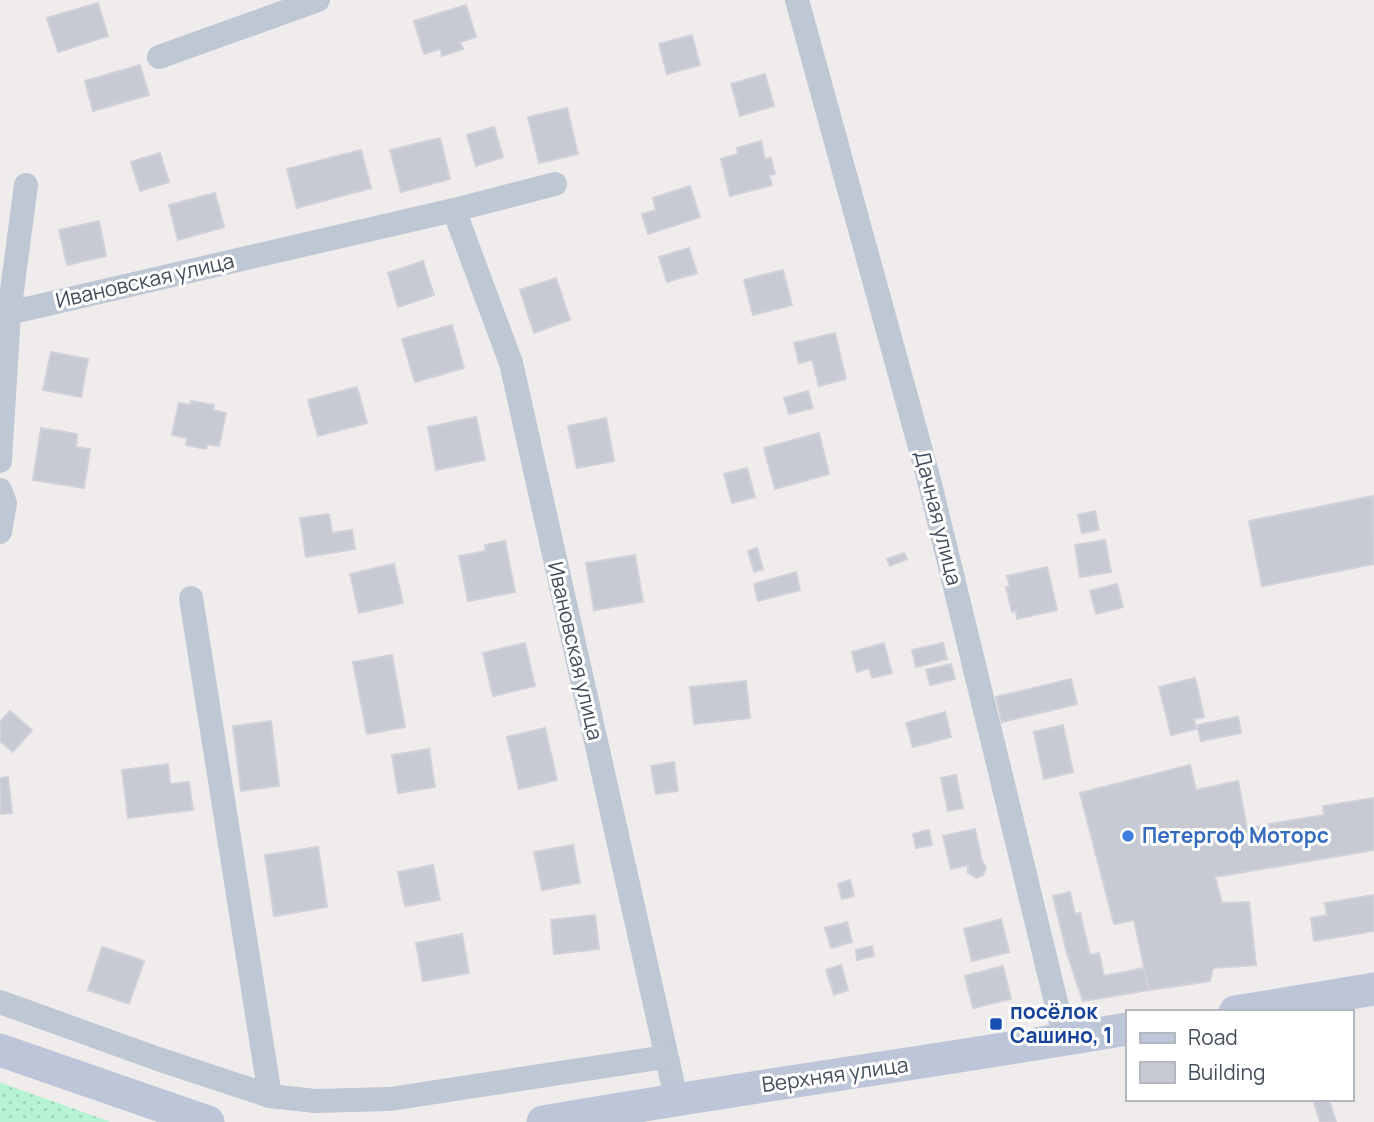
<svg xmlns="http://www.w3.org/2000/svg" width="1374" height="1122" font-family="Manrope,sans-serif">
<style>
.grass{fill:url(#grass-dots)}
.building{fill:#c8cad3;stroke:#d0d1d9;stroke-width:2}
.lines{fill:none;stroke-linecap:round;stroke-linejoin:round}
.street{stroke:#bec7d4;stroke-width:24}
.secondary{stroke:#bdc6d8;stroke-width:33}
.shop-dot{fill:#3f7fe0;stroke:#fff;stroke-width:2.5}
.transit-dot{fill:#1a4fb4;stroke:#fff;stroke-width:2.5}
.labels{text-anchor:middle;stroke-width:6;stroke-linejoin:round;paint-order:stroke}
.street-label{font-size:21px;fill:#434d5c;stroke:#fff}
.shop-label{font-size:21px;font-weight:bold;fill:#366cbe;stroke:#fff;text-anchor:start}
.transit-label{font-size:21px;font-weight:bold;fill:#164399;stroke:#fff;text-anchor:start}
</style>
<defs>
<pattern id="grass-dots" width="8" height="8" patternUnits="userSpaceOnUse" patternTransform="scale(1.75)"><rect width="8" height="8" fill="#b5f3d4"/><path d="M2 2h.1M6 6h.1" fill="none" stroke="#9dd2b8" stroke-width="1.8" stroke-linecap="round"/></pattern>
</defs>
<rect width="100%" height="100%" fill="#f0ecec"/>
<path class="grass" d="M 0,1082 L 7,1085 L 111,1122 L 0,1122 Z"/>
<g class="building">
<path d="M 98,3 L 108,36 L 58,52 L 47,18 Z"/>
<path d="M 466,5 L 476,37 L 460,42 L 463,49 L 442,56 L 440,49 L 424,54 L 414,21 Z"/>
<path d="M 692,35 L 700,65 L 667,74 L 659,44 Z"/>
<path d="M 140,65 L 149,95 L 93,111 L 85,81 Z"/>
<path d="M 765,74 L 774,106 L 740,116 L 731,84 Z"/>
<path d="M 567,108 L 578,154 L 539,163 L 528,117 Z"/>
<path d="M 494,127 L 503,157 L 476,166 L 467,135 Z"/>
<path d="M 440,138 L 450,179 L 401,192 L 390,150 Z"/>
<path d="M 761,141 L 765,159 L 771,158 L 775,174 L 769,175 L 772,185 L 730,196 L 721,159 L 738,154 L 737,148 Z"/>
<path d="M 361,150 L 371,188 L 297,208 L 287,169 Z"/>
<path d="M 160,153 L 169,182 L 140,191 L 131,162 Z"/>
<path d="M 690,186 L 700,217 L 648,234 L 642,214 L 656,210 L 653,198 Z"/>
<path d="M 215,193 L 224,227 L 178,240 L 169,205 Z"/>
<path d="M 99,221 L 106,256 L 67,265 L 59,230 Z"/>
<path d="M 689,248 L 697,273 L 667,282 L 659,257 Z"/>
<path d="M 423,261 L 434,295 L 398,307 L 388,273 Z"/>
<path d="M 783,270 L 792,305 L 753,315 L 744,280 Z"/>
<path d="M 556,278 L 570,320 L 534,333 L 520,290 Z"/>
<path d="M 452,325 L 464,368 L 415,382 L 402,339 Z"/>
<path d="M 835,333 L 846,379 L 819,386 L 812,360 L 799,363 L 794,343 Z"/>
<path d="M 51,352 L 88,359 L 81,397 L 43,390 Z"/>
<path d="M 357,387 L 367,423 L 318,436 L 308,400 Z"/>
<path d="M 808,391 L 813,408 L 789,414 L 784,398 Z"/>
<path d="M 191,401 L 214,405 L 213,410 L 226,413 L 219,446 L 207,444 L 206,449 L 186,445 L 187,438 L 172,435 L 179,403 L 190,405 Z"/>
<path d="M 476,417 L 485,460 L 436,470 L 428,427 Z"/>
<path d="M 606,418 L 614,461 L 577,468 L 568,426 Z"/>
<path d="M 41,428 L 77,434 L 76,447 L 90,449 L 84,488 L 33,480 Z"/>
<path d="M 819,433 L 829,474 L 775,489 L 764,448 Z"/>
<path d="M 747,468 L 755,497 L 732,503 L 724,474 Z"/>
<path d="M 1373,496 L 1374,564 L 1262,586 L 1249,521 Z"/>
<path d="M 1095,511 L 1099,530 L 1082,533 L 1078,515 Z"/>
<path d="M 329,514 L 332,533 L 352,530 L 355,549 L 306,557 L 300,518 Z"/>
<path d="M 1105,540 L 1111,572 L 1080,577 L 1075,545 Z"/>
<path d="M 505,541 L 515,592 L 468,601 L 459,556 L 486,551 L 485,545 Z"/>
<path d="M 757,548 L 763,569 L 754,572 L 748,551 Z"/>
<path d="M 904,553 L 907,559 L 890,566 L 887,559 Z"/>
<path d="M 635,555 L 643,602 L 594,610 L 586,563 Z"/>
<path d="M 394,564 L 403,603 L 359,613 L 350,574 Z"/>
<path d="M 1047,567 L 1057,610 L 1017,619 L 1016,611 L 1012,612 L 1006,587 L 1010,587 L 1007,576 Z"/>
<path d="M 796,572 L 800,590 L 758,601 L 754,584 Z"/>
<path d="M 1117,584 L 1123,607 L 1096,614 L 1090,591 Z"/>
<path d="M 525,643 L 535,686 L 493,696 L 483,653 Z"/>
<path d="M 884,643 L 892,673 L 872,678 L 869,668 L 857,672 L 852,652 Z"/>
<path d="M 943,643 L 947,659 L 916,667 L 912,650 Z"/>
<path d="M 392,655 L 405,727 L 367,734 L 353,662 Z"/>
<path d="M 951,664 L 955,679 L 930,685 L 926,670 Z"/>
<path d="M 1195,678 L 1204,717 L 1194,719 L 1196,729 L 1171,735 L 1159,687 Z"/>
<path d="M 1071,679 L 1077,704 L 1002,722 L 996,697 Z"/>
<path d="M 746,681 L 750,718 L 694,724 L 690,687 Z"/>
<path d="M 10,711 L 32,730 L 13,752 L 0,741 L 0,722 Z"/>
<path d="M 945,712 L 951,737 L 913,747 L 906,723 Z"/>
<path d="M 1238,717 L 1241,733 L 1201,741 L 1197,725 Z"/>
<path d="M 271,721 L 279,786 L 241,791 L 233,726 Z"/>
<path d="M 1063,725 L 1073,772 L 1044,779 L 1034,732 Z"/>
<path d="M 545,728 L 557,780 L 519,789 L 507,737 Z"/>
<path d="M 429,749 L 435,787 L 398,793 L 392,755 Z"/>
<path d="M 674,762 L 678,791 L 656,794 L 651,766 Z"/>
<path d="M 168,764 L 170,784 L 189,782 L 193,810 L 128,818 L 122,770 Z"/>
<path d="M 1190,765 L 1196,790 L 1238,781 L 1247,828 L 1324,815 L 1323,806 L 1374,798 L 1374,850 L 1215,877 L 1222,903 L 1249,902 L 1256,965 L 1213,968 L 1210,981 L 1149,990 L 1134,920 L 1114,924 L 1080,793 Z"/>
<path d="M 956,775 L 963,808 L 948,811 L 941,778 Z"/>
<path d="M 8,777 L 12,813 L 0,814 L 0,778 Z"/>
<path d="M 975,829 L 982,861 L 986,868 L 983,875 L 977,878 L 968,873 L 968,865 L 951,869 L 943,836 Z"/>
<path d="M 929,830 L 932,845 L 916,848 L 913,834 Z"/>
<path d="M 573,845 L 580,883 L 542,890 L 534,852 Z"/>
<path d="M 318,847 L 327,907 L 274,916 L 265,855 Z"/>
<path d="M 433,865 L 440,900 L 405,906 L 398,872 Z"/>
<path d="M 850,880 L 854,896 L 842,899 L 838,884 Z"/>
<path d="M 1070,892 L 1075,914 L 1080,913 L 1090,955 L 1099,953 L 1104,976 L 1144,968 L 1149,990 L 1083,1001 L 1067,953 L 1053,896 Z"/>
<path d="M 1374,895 L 1374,931 L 1314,941 L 1311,918 L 1327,915 L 1325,903 Z"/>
<path d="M 595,915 L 599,949 L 554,954 L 551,920 Z"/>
<path d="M 1001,919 L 1009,952 L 972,961 L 964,929 Z"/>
<path d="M 847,922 L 852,942 L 831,948 L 825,928 Z"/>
<path d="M 462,934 L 469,973 L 423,981 L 416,943 Z"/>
<path d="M 872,946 L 874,956 L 857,960 L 856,950 Z"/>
<path d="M 102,947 L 144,961 L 129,1004 L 88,990 Z"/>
<path d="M 841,965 L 848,990 L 834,995 L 826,970 Z"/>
<path d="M 1003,966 L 1011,999 L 973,1008 L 965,976 Z"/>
<path d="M 1313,1099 L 1329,1099 L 1336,1122 L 1320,1122 Z"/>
</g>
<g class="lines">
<g class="street">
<path d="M 797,0 L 929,480 L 1065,1039"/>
<path d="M 159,57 L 318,0"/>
<path d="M 454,210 L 511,363 L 676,1098"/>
<path d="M 0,315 L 454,210 L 555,184"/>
<path d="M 0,461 L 9,313 L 26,185"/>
<path d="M 0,490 L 5,503 L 0,532"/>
<path d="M 191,598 L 270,1096"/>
<path d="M 0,1002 L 158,1059 L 270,1096 L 315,1101 L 390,1099 L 665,1057"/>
</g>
<g class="secondary">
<path d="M 1235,1012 L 1374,989"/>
<path d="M 0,1050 L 208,1122"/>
<path d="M 543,1122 C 737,1088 933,1062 1127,1029"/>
</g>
</g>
<circle class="shop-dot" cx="1128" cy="836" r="7"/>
<rect class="transit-dot" x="989" y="1017" width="14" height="14" rx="3.5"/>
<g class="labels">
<g class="street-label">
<text transform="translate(145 281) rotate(-13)" y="7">Ивановская улица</text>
<text transform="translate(938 518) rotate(76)" y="7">Дачная улица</text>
<text transform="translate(575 651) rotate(77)" y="7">Ивановская улица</text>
<text transform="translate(835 1075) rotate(-8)" y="7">Верхняя улица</text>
</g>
<g class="shop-label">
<text x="1142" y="843">Петергоф Моторс</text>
</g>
<g class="transit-label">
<text x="1010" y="1019">посёлок<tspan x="1010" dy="24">Сашино, 1</tspan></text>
</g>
</g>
<rect x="1126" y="1010" width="228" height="91" fill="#ffffff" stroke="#b4b8be" stroke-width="2"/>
<rect x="1140" y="1033" width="35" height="10" fill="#bdc6d8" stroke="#b4b8be" stroke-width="2"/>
<text x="1188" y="1045" font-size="21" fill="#434d5c">Road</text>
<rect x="1140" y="1062" width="35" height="21" fill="#c8cad3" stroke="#b4b8be" stroke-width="2"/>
<text x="1188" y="1080" font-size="21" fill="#434d5c">Building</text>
</svg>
